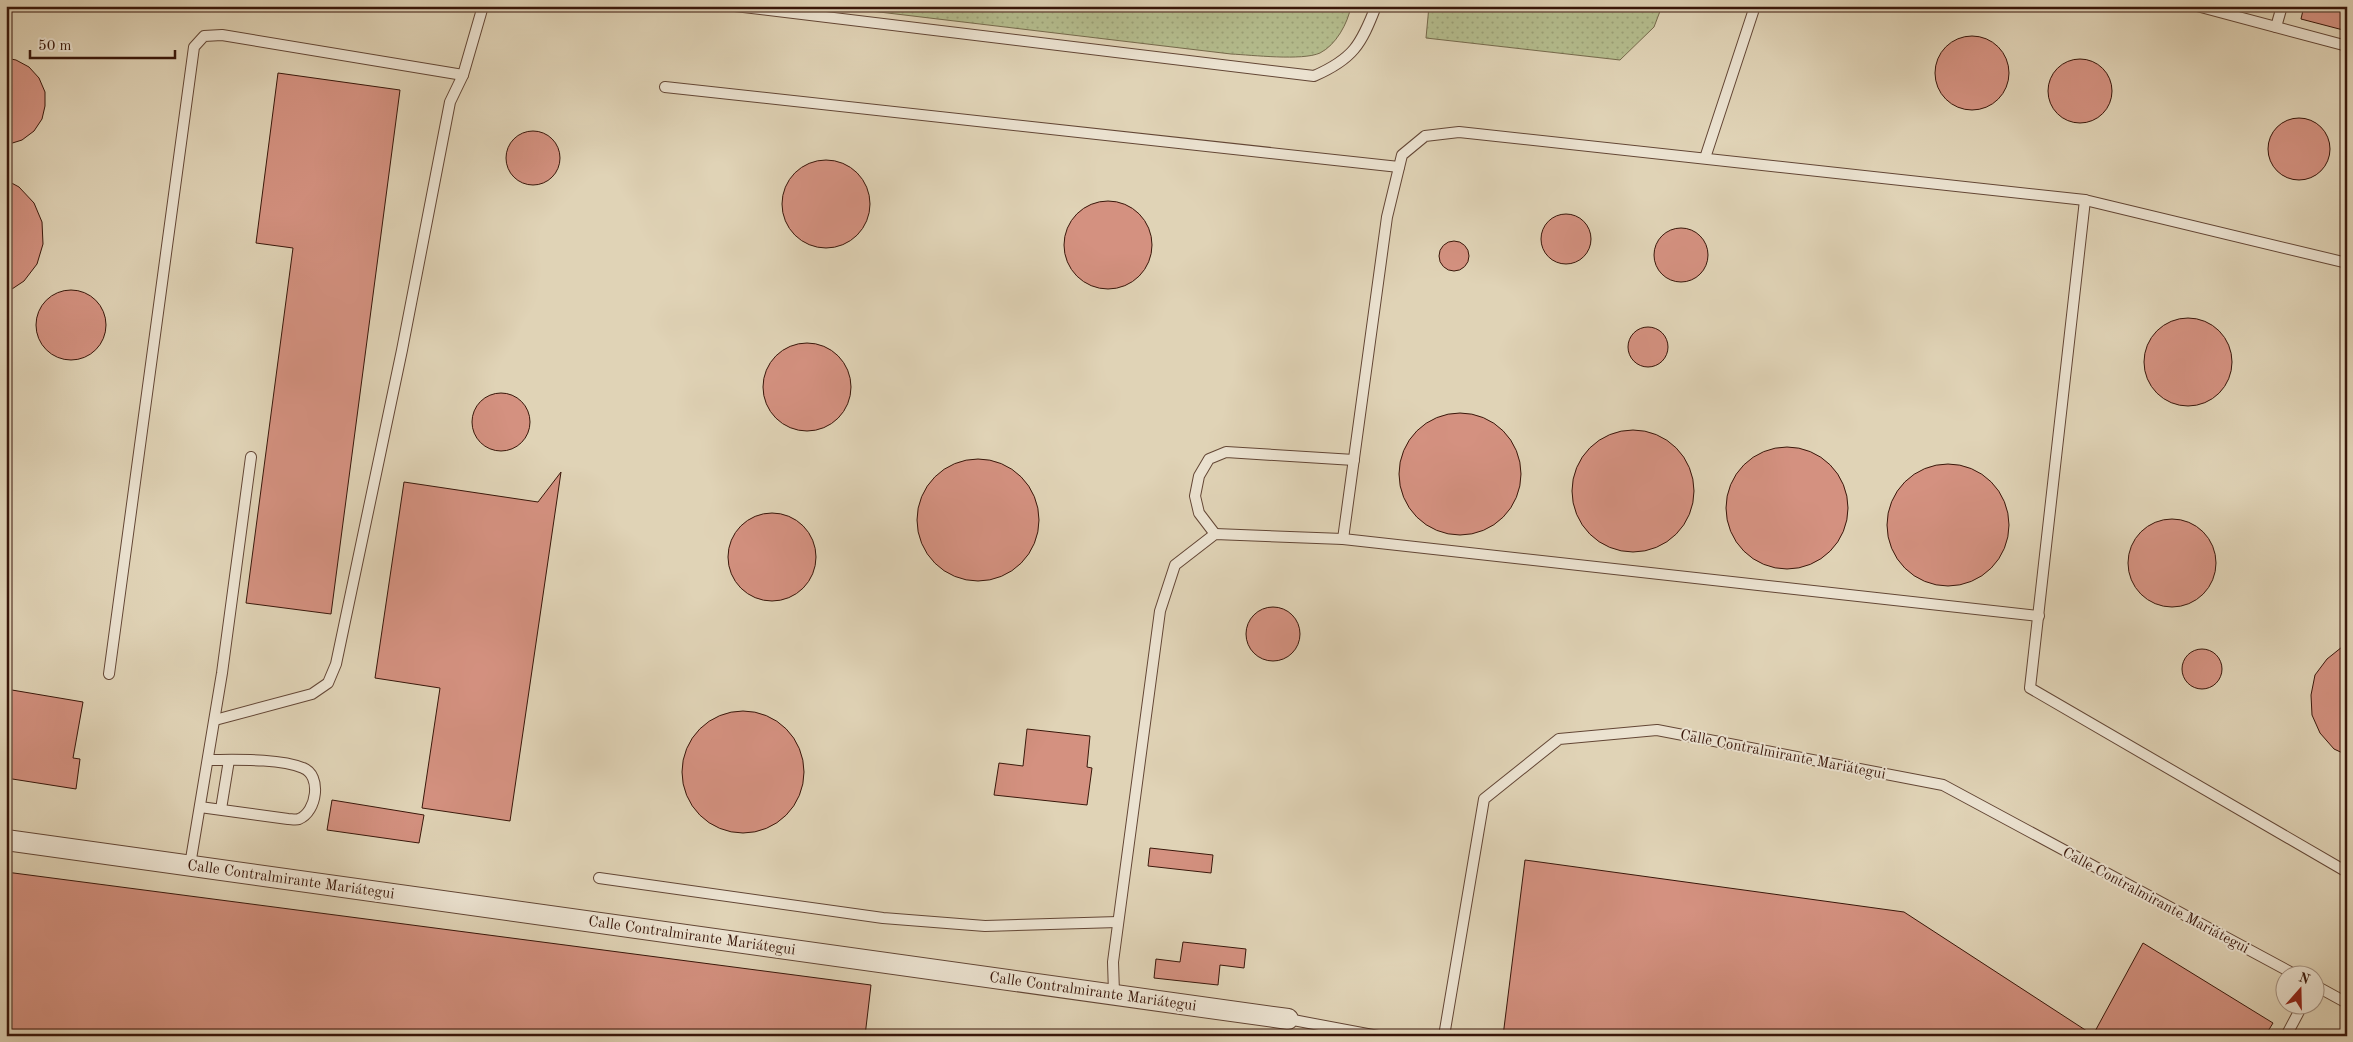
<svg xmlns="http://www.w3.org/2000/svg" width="2353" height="1042" font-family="'Old Standard TT',serif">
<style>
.grass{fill:url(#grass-dots);stroke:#766a4c}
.building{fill:#d49180;stroke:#39170a}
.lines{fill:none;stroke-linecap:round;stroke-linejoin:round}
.lane-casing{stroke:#634635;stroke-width:12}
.street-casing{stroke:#634635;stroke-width:22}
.lane{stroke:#ebe2d0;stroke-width:10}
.street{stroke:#ebe2d0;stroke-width:20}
.labels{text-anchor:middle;stroke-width:4;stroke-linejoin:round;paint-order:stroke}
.street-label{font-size:15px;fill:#39170a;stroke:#ebe2d0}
</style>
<defs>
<pattern id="grass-dots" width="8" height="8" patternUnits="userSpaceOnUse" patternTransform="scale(1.25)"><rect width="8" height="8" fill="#b4bc8d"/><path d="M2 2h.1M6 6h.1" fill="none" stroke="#9ca178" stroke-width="1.8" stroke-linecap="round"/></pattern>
</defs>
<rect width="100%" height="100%" fill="#e0d3b6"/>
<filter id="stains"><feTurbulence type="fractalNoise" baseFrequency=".004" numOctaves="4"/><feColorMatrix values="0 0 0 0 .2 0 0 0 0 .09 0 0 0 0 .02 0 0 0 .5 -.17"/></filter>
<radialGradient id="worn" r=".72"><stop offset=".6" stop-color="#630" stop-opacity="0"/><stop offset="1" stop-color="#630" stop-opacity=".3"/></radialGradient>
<g class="grass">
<path d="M 829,6 L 1351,6 C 1348,23 1336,45 1320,53 C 1302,61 1252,55 1231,54 Z"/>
<path d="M 1429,6 L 1662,6 L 1654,27 L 1620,60 L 1426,38 Z"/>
</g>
<g class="building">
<path d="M 2304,6 L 2347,6 L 2347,31 L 2301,19 Z"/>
<circle cx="1972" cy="73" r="37"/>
<path d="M 6,58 L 16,60 L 29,67 L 39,78 L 45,92 L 45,106 L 42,119 L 34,131 L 22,140 L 6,145 Z"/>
<circle cx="2080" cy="91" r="32"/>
<path d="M 278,73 L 400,90 L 331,614 L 246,603 L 293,248 L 256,243 Z"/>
<circle cx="2299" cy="149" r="31"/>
<circle cx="533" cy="158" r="27"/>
<circle cx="826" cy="204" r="44"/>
<path d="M 6,180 L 19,187 L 34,203 L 42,222 L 43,244 L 37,264 L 24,281 L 6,293 Z"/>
<circle cx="1108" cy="245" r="44"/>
<circle cx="1566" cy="239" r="25"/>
<circle cx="1681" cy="255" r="27"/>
<circle cx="1454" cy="256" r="15"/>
<circle cx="71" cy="325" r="35"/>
<circle cx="2188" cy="362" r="44"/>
<circle cx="1648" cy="347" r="20"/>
<circle cx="807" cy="387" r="44"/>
<circle cx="501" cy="422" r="29"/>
<circle cx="1460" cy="474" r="61"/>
<circle cx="1633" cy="491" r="61"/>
<circle cx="1787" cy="508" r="61"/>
<circle cx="978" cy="520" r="61"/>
<circle cx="1948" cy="525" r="61"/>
<path d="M 561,472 L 510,821 L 422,808 L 440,688 L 375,678 L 404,482 L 538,502 Z"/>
<circle cx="772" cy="557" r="44"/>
<circle cx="2172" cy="563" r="44"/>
<circle cx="1273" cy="634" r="27"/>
<path d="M 2347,643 L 2347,755 L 2334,749 L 2320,733 L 2312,715 L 2311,695 L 2315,675 L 2327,659 Z"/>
<circle cx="2202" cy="669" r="20"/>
<path d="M 6,689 L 83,702 L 73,758 L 80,759 L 76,789 L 6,778 Z"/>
<circle cx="743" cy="772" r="61"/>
<path d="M 1027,729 L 1090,736 L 1087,767 L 1092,768 L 1087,805 L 994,795 L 999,763 L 1023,766 Z"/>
<path d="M 332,800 L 424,815 L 419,843 L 327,830 Z"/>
<path d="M 1150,848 L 1213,855 L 1211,873 L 1148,866 Z"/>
<path d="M 1525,860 L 1904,912 L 2093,1035 L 2143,943 L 2273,1023 L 2265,1036 L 1503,1036 Z"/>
<path d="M 6,872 L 871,985 L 865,1036 L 6,1036 Z"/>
<path d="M 1183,942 L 1246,949 L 1244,968 L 1220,965 L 1218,985 L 1154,978 L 1156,959 L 1180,962 Z"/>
</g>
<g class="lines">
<g class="lane-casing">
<g id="lane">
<path d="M 735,6 L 1314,76 C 1353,59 1361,45 1376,6"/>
<path d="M 2197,6 L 2347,46"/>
<path d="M 2276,27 L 2282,6"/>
<path d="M 665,87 L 1399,167"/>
<path d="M 1705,158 L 1755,6"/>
<path d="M 2085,200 L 2030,688 L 2347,872"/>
<path d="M 1215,534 L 1199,513 L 1195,496 L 1199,476 L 1209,459 L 1226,452 L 1354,460"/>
<path d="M 1343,539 L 1387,217 L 1402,155 L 1425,136 L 1459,132 L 2085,200 L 2347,263"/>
<path d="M 109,674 L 194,47 L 204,36 L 222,35 L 463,75"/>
<path d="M 215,720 L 312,694 L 328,683 L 336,664 L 402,350 L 450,102 L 463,75 L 483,6"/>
<path d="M 200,807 L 288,819 C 291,819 296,820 299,819 C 317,812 322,775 303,768 C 279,758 235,760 208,760"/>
<path d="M 221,809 L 229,760"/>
<path d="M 190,865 L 222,673 L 251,457"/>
<path d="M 599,878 L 883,918 L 985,926 L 1118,922"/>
<path d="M 2316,986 L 2347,1003"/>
<path d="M 1114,993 L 1113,962 L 1160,611 L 1175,565 L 1215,534 L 1343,539 L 2039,616"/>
<path d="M 1288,1019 L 1378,1036"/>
<path d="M 1444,1036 L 1484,799 L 1559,739 L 1657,730 L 1943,785 L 2294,974"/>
<path d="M 2286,1036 L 2303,1004"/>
</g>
</g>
<g class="street-casing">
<path id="street" d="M 6,840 L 1288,1019"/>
</g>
<use href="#lane" class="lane"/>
<use href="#street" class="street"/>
</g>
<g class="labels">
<g class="street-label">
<text transform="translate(1783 754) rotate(11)" y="5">Calle Contralmirante Mariátegui</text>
<text transform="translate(291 879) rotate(8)" y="5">Calle Contralmirante Mariátegui</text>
<text transform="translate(2156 900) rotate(28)" y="5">Calle Contralmirante Mariátegui</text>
<text transform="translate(692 935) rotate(8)" y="5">Calle Contralmirante Mariátegui</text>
<text transform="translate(1093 991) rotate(8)" y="5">Calle Contralmirante Mariátegui</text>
</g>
</g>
<rect width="2353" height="1042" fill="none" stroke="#e0d3b6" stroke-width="25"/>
<rect x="8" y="8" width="2338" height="1027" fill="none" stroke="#39170a" stroke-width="2.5"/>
<rect x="12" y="12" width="2328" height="1017" fill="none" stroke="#39170a"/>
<g transform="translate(2300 990) rotate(20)"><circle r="24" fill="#ebe2d0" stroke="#a49181"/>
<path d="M0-4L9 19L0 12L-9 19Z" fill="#8f2418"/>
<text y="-8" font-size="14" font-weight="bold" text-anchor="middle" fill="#39170a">N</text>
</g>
<path d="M30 50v8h145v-8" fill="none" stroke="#39170a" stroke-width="2.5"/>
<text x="38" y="50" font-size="15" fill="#39170a" stroke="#ebe2d0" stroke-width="4" paint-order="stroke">50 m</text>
<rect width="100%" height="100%" filter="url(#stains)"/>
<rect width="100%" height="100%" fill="url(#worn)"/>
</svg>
